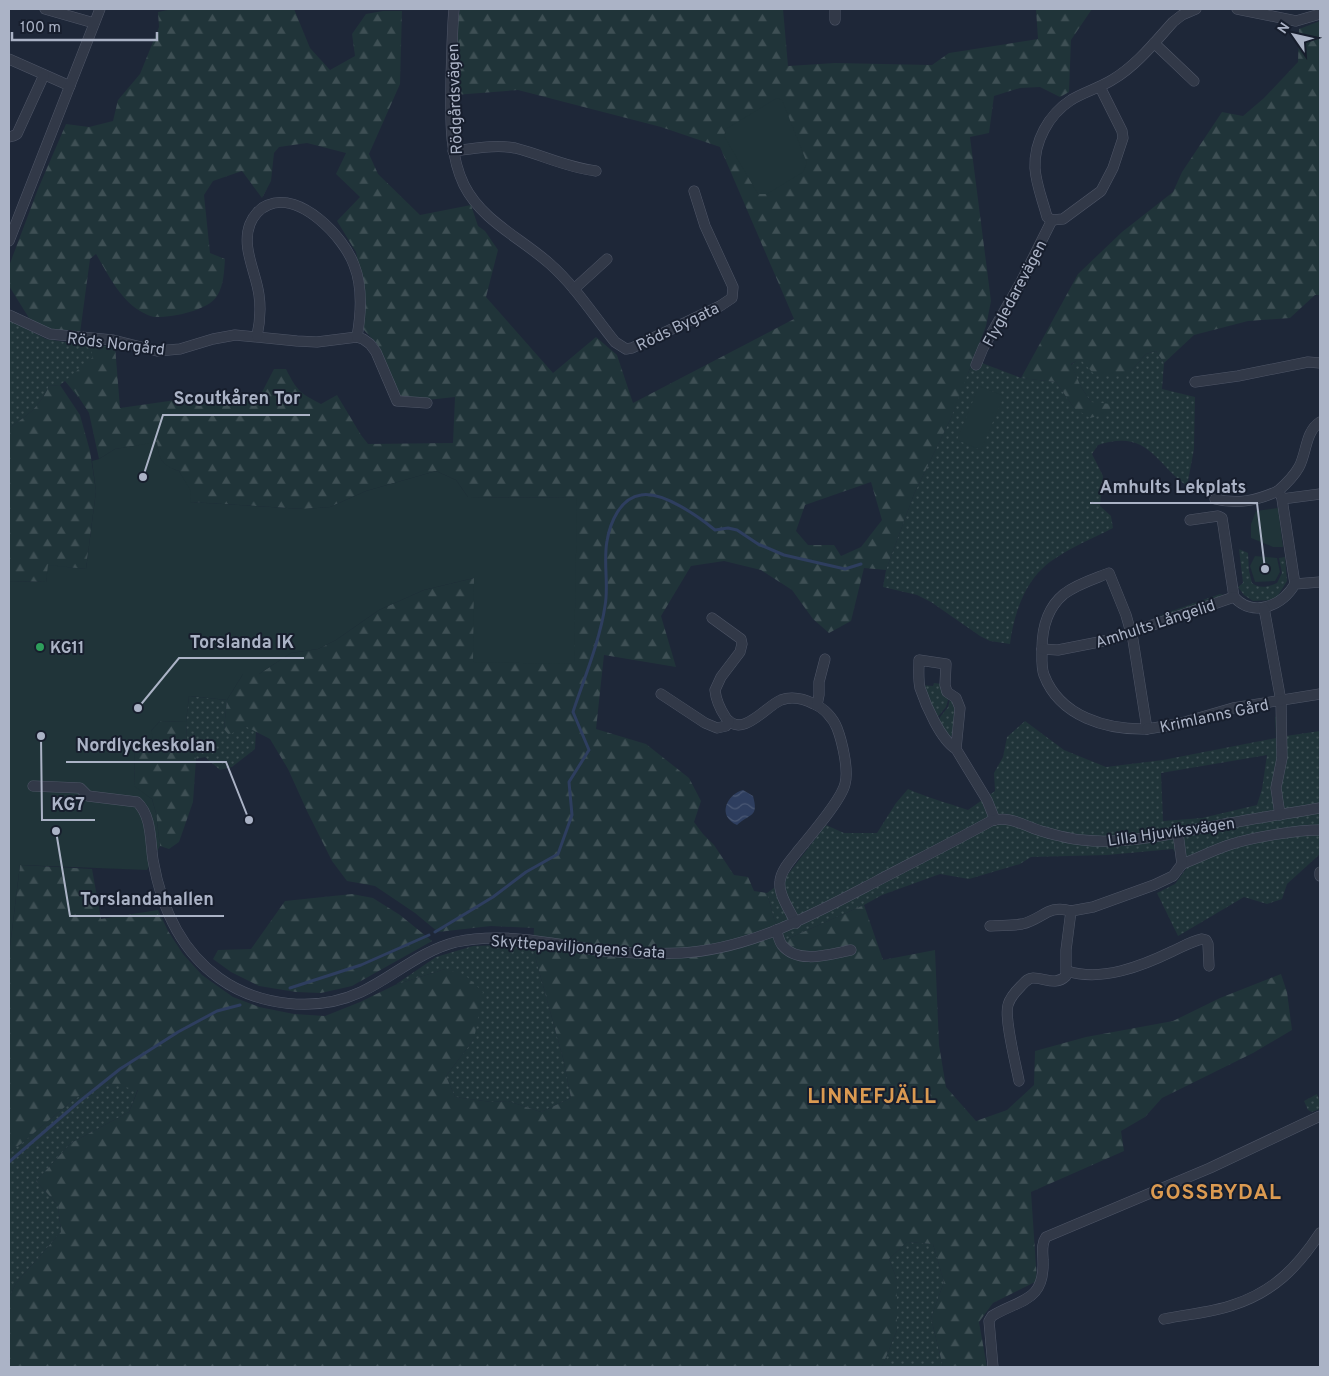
<svg xmlns="http://www.w3.org/2000/svg" width="1329" height="1376" font-family="Overpass,sans-serif">
<style>
.grass{fill:url(#grass-dots);fill-rule:evenodd}
.forest{fill:url(#forest-firs);fill-rule:evenodd}
.park{fill:#203439}
.water{fill:url(#water-waves)}
.lines{fill:none;stroke-linecap:round;stroke-linejoin:round}
.stream{stroke:#2e3e5f;stroke-width:3}
.minor-casing{stroke:#4f5667;stroke-width:11}
.minor{stroke:#323948;stroke-width:10}
.leisure-dot{fill:#2e9e5b;stroke:#171e2d;stroke-width:2}
.labels{text-anchor:middle;stroke-width:4;stroke-linejoin:round;paint-order:stroke}
.street-label{font-size:16px;fill:#abb3c6;stroke:#171e2d}
.poi-label{font-size:16px;font-weight:bold;fill:#abb3c6;stroke:#171e2d;text-anchor:start}
.district-label{font-size:21px;font-weight:bold;letter-spacing:1px;fill:#db9a51;stroke:#171e2d}
.leader{fill:none;stroke:#abb3c6;stroke-width:2}
.callout-dot{fill:#abb3c6;stroke:#171e2d;stroke-width:2}
.callout-label{font-size:18px;text-anchor:middle;font-weight:bold;fill:#abb3c6;stroke:#171e2d;stroke-width:4;stroke-linejoin:round;paint-order:stroke}
</style>
<defs>
<pattern id="grass-dots" width="8" height="8" patternUnits="userSpaceOnUse" patternTransform="scale(1.25)"><rect width="8" height="8" fill="#203439"/><path d="M2 2h.1M6 6h.1" fill="none" stroke="#3e4f54" stroke-width="1.8" stroke-linecap="round"/></pattern>
<pattern id="forest-firs" width="22" height="20" patternUnits="userSpaceOnUse" patternTransform="scale(1.25)"><rect width="22" height="20" fill="#203439"/><path d="M5 1l3.5 6h-7zM16 11l3.5 6h-7z" fill="#3e4f54"/></pattern>
<pattern id="water-waves" width="16" height="10" patternUnits="userSpaceOnUse" patternTransform="scale(1.25)"><rect width="16" height="10" fill="#2e3e5f"/><path d="M0 5q4-4 8 0t8 0" fill="none" stroke="#4a5874"/></pattern>
</defs>
<rect width="100%" height="100%" fill="#1e2738"/>
<g class="grass">
<path d="M 9,320 L 46,339 L 77,344 L 100,343 L 84,387 L 78,397 L 65,381 L 60,385 L 49,386 C 39,408 28,415 9,428 Z"/>
<path d="M 1156,351 L 1164,363 L 1162,389 L 1195,397 L 1194,449 L 1187,486 C 1154,462 1148,429 1098,445 L 1092,454 L 1103,476 L 1100,506 L 1111,516 L 1113,528 C 1092,539 1061,551 1043,568 C 1023,586 1013,618 1010,644 L 990,641 L 980,636 L 931,602 L 917,595 L 883,587 L 886,570 L 914,494 L 951,418 L 963,384 L 974,360 L 1021,378 L 1056,382 L 1074,408 L 1091,402 L 1081,387 L 1071,365 L 1080,358 L 1130,372 L 1146,354 Z"/>
<path d="M 1239,549 L 1248,553 L 1249,571 L 1252,583 C 1260,589 1268,587 1277,583 L 1282,573 L 1279,558 L 1285,557 L 1287,581 L 1277,597 L 1273,600 L 1253,601 L 1244,595 L 1238,587 L 1243,583 Z"/>
<path d="M 1220,594 L 1224,595 L 1143,624 L 1169,612 Z"/>
<path d="M 934,683 L 942,684 L 949,697 L 946,707 L 936,719 L 922,685 L 933,686 Z"/>
<path d="M 189,696 L 227,700 L 224,729 L 245,726 L 256,730 L 255,749 L 232,767 L 220,770 L 205,757 L 196,759 L 187,740 L 186,722 Z"/>
<path d="M 950,699 L 955,705 L 953,734 L 949,738 L 937,721 L 948,707 Z"/>
<path d="M 1277,716 L 1279,737 L 1320,731 L 1320,854 L 1287,884 L 1282,899 L 1267,904 L 1244,897 L 1178,936 L 1157,893 L 1175,884 L 1186,869 L 1173,849 L 1107,855 L 1031,857 L 1020,864 L 969,879 L 940,874 L 882,895 L 864,905 L 785,940 L 774,919 L 767,893 L 782,882 L 826,825 L 844,833 L 877,833 L 896,803 L 908,789 C 928,798 948,803 968,810 L 995,791 L 994,773 L 1003,757 L 1007,737 L 1025,721 L 1064,750 L 1106,767 L 1163,760 L 1276,738 L 1275,717 ZM 1267,755 L 1262,789 L 1257,805 L 1202,818 L 1163,821 L 1161,773 Z"/>
<path d="M 503,945 L 533,949 L 563,1058 L 571,1098 L 541,1112 L 508,1101 L 491,1102 L 455,1097 L 446,1076 L 474,1039 L 445,969 L 395,985 L 436,957 L 473,946 Z"/>
<path d="M 103,1082 L 138,1089 L 129,1112 L 71,1143 L 36,1181 L 58,1205 L 61,1232 L 16,1283 L 9,1298 L 9,1152 L 22,1143 L 73,1100 Z"/>
<path d="M 1317,1094 L 1320,1102 L 1320,1109 L 1312,1112 L 1308,1110 L 1304,1101 Z"/>
<path d="M 907,1242 L 933,1244 L 944,1282 L 931,1318 L 943,1367 L 882,1367 L 897,1330 L 897,1280 L 889,1259 Z"/>
</g>
<g class="forest">
<path d="M 173,9 L 294,9 L 310,48 L 330,70 L 355,56 L 352,34 L 366,14 L 383,11 L 402,11 L 400,84 L 369,154 L 378,174 L 420,215 L 471,205 L 478,226 L 485,231 L 498,250 L 486,297 L 553,373 L 596,337 L 617,355 L 633,403 L 794,319 L 720,147 L 661,127 L 518,90 L 455,95 L 458,19 L 460,9 L 783,9 L 788,66 L 835,63 L 932,65 L 949,53 L 1038,39 L 1036,9 L 1092,9 L 1071,40 L 1069,92 L 1060,97 L 1040,87 L 1020,88 L 994,96 L 989,133 L 970,137 L 991,301 L 986,326 L 951,418 L 914,494 L 886,570 L 864,568 L 851,621 L 829,633 L 813,619 L 792,590 L 761,570 L 724,561 L 691,566 L 661,616 L 676,667 L 604,655 L 596,729 L 646,744 L 689,778 L 701,801 L 694,822 L 703,834 L 714,845 L 734,875 L 748,877 L 754,891 L 767,893 L 774,919 L 785,940 L 864,905 L 883,960 L 935,950 L 939,1045 L 946,1087 L 976,1121 L 1007,1110 L 1034,1085 L 1035,1051 L 1086,1037 L 1173,1021 L 1220,998 L 1281,974 L 1287,992 L 1292,1030 L 1253,1053 L 1162,1098 L 1145,1117 L 1121,1131 L 1124,1151 L 1031,1192 L 1037,1281 L 993,1303 L 979,1322 L 987,1367 L 943,1367 L 931,1318 L 944,1282 L 933,1244 L 907,1242 L 889,1259 L 897,1280 L 897,1330 L 882,1367 L 9,1367 L 9,1298 L 16,1283 L 61,1232 L 58,1205 L 36,1181 L 71,1143 L 129,1112 L 138,1090 L 103,1082 L 73,1100 L 22,1143 L 9,1152 L 9,955 L 20,865 L 92,869 L 101,919 L 158,910 L 168,931 L 183,954 L 202,975 L 233,997 L 259,1007 L 294,1014 L 325,1016 L 360,1002 L 395,985 L 445,969 L 465,975 L 483,992 L 474,1039 L 446,1076 L 455,1097 L 491,1102 L 508,1101 L 541,1112 L 571,1098 L 563,1058 L 533,949 L 534,928 L 491,926 L 438,932 L 415,913 L 375,886 L 347,881 L 332,861 L 307,811 L 288,769 L 270,739 L 245,726 L 229,735 L 224,729 L 227,700 L 243,674 L 259,674 L 291,653 L 318,649 L 336,640 L 379,610 L 424,590 L 474,578 L 577,498 L 468,497 L 456,480 L 436,471 L 366,491 L 330,507 L 304,509 L 189,502 L 190,491 L 179,471 C 162,466 159,460 157,443 L 115,449 L 99,459 L 89,413 L 67,379 L 92,358 L 92,346 L 115,346 L 120,408 L 197,397 L 224,402 L 260,396 L 274,369 L 286,369 C 297,391 300,393 321,404 L 337,395 L 361,435 L 368,444 L 453,443 L 455,397 L 427,400 L 398,396 L 377,344 L 363,329 L 364,289 L 356,252 L 337,221 L 360,197 L 336,174 L 346,153 L 307,143 L 279,147 L 274,153 L 271,181 L 262,198 L 242,171 L 213,181 L 204,195 L 210,253 L 225,259 C 224,271 224,285 217,296 C 208,311 170,318 154,317 C 149,316 144,313 140,311 C 119,298 108,274 96,254 L 90,259 L 80,333 L 46,328 L 29,318 L 9,286 L 9,266 L 38,189 L 66,124 L 89,127 L 113,121 L 118,100 L 140,74 L 159,27 L 158,12 ZM 871,482 L 882,520 L 861,547 L 841,556 L 834,545 L 808,545 L 796,531 L 805,505 Z"/>
<path d="M 1320,21 L 1320,295 L 1315,295 L 1290,318 L 1248,321 L 1194,335 L 1164,363 L 1156,351 L 1146,354 L 1130,372 L 1114,377 L 1093,373 L 1080,359 L 1071,364 L 1081,387 L 1091,402 L 1111,404 L 1110,413 L 1090,418 L 1074,408 L 1056,382 L 1021,378 L 1078,274 L 1122,232 L 1173,192 L 1182,172 L 1222,112 L 1243,116 L 1264,98 L 1298,62 L 1299,29 Z"/>
<path d="M 60,385 L 80,415 L 90,451 L 96,491 L 86,569 L 49,566 L 46,582 L 9,581 L 9,428 C 28,415 39,408 49,386 Z"/>
<path d="M 160,721 L 186,722 L 187,740 L 196,759 L 193,802 L 179,842 L 169,849 L 160,846 L 156,813 L 152,799 L 134,787 L 135,751 L 148,744 L 151,731 Z"/>
<path d="M 352,894 L 373,898 L 400,915 L 432,941 L 352,986 L 321,993 L 296,992 L 259,986 L 231,972 L 213,959 L 218,950 L 251,949 L 285,901 Z"/>
</g>
<g class="park">
<path d="M 777,98 L 782,100 L 807,163 L 803,172 L 767,194 L 758,194 L 724,136 L 726,129 Z"/>
<path d="M 979,386 L 1004,396 L 981,450 L 957,440 Z"/>
<path d="M 157,442 C 159,460 162,465 179,471 L 191,491 L 190,502 L 304,509 L 330,507 L 366,491 L 436,471 L 456,480 L 468,497 L 577,498 L 574,664 L 473,662 L 474,578 L 424,590 L 379,610 L 336,640 L 318,649 L 291,653 L 259,674 L 243,674 L 227,700 L 189,696 L 186,722 L 160,721 L 151,731 L 153,737 L 148,744 L 135,751 L 134,786 L 152,799 L 156,813 L 160,846 L 147,870 L 20,865 L 9,955 L 9,581 L 46,582 L 48,565 L 86,569 L 96,491 L 92,461 L 99,459 L 115,449 Z"/>
<path d="M 1278,508 L 1283,547 L 1273,547 L 1251,538 L 1251,524 L 1256,511 Z"/>
<path d="M 1255,556 L 1277,558 L 1280,572 L 1275,581 L 1255,582 L 1250,566 Z"/>
</g>
<path class="water" d="M 743,790 L 753,796 C 759,818 750,813 737,825 C 717,816 726,795 743,790 Z"/>
<g class="lines">
<g class="stream">
<path d="M 435,932 L 493,897 L 526,872 L 558,854 L 572,815 L 569,782 L 589,750 L 573,712 C 584,679 600,640 605,606 C 609,585 603,562 607,541 C 610,523 620,498 641,495 C 663,491 699,517 715,530 L 728,528 L 737,530 L 758,544 L 784,555 L 845,569 L 861,564"/>
<path d="M 290,988 L 361,965 L 429,935"/>
<path d="M 9,1162 L 80,1101 L 120,1069 L 178,1032 L 217,1011 L 240,1005"/>
</g>
<g class="minor-casing">
<g id="minor">
<path d="M 45,9 L 94,23"/>
<path d="M 454,9 C 452,31 452,54 451,77 C 451,113 448,152 464,185 C 482,221 521,238 550,264 C 575,286 594,316 615,342 L 626,349 L 632,348 L 720,306 L 732,298 L 733,287 L 705,226 L 694,191"/>
<path d="M 1237,9 L 1296,21 L 1320,14"/>
<path d="M 835,20 L 835,9"/>
<path d="M 1154,43 L 1194,81"/>
<path d="M 9,59 L 70,86"/>
<path d="M 1100,87 L 1122,131 L 1123,138 L 1113,168 L 1101,191 L 1063,219 L 1052,220 L 1047,217 C 1043,201 1036,185 1035,168 C 1034,142 1048,115 1071,100 C 1084,92 1099,88 1112,80 C 1136,66 1155,42 1173,22 L 1182,15 L 1196,9"/>
<path d="M 9,137 L 13,136 L 17,134 L 44,75"/>
<path d="M 453,151 C 473,149 495,144 515,148 C 543,155 565,167 596,171"/>
<path d="M 9,241 L 100,9"/>
<path d="M 574,289 L 607,259"/>
<path d="M 9,315 L 50,334 L 113,340 L 157,351 L 180,349 L 213,339 L 235,335 L 297,341 L 317,342 L 357,337 L 363,339 L 370,344 L 376,352 L 397,401 L 427,403"/>
<path d="M 257,336 C 260,322 261,309 259,295 C 256,272 241,247 250,224 C 253,216 260,208 268,205 C 300,191 344,237 354,265 C 363,287 361,314 357,337"/>
<path d="M 976,365 L 983,348 L 1021,282 L 1052,220"/>
<path d="M 1195,382 L 1238,376 L 1308,362 L 1320,363"/>
<path d="M 1278,491 C 1286,484 1294,476 1299,467 C 1307,452 1305,432 1320,422"/>
<path d="M 1215,499 C 1238,505 1258,500 1278,491 L 1281,496"/>
<path d="M 1190,520 L 1218,516 L 1222,518 L 1234,597"/>
<path d="M 1109,573 L 1126,615 L 1133,640 L 1147,729 C 1107,730 1060,717 1044,675 C 1041,667 1042,658 1042,649 C 1042,628 1047,608 1064,594 C 1077,584 1094,579 1109,573 Z"/>
<path d="M 1295,584 L 1282,499 L 1320,494"/>
<path d="M 1234,597 C 1253,618 1282,606 1295,584 L 1320,582"/>
<path d="M 1264,608 L 1281,701 L 1282,758 L 1276,788 L 1280,815"/>
<path d="M 712,618 L 741,639 L 742,644 L 740,652 L 721,677 L 715,690 C 716,701 720,709 726,718 C 742,739 766,706 781,700 C 792,696 804,699 814,704 C 824,708 833,718 837,728 C 842,741 849,770 845,784 C 841,801 809,837 797,852 C 791,860 781,870 780,881 C 778,894 790,911 796,923"/>
<path d="M 1042,649 L 1058,650 L 1109,640 L 1234,597"/>
<path d="M 661,694 L 705,723 L 717,728 L 726,726 L 729,721"/>
<path d="M 817,705 L 819,695 L 819,682 L 825,659"/>
<path d="M 1147,729 L 1178,724 L 1233,708 L 1320,694"/>
<path d="M 956,749 C 941,740 926,706 920,688 C 918,679 919,670 919,660 L 946,664 L 945,685 L 947,692 L 956,698 L 960,708 L 956,749 L 987,800 L 995,820"/>
<path d="M 33,786 L 80,788 L 88,796 L 137,802 C 152,816 150,841 153,860 C 161,906 180,950 219,978 C 258,1006 316,1013 361,992 C 393,977 420,951 456,942 C 506,931 555,945 604,951 C 629,953 655,954 681,953 C 752,949 816,913 877,881 C 915,861 953,842 991,821 C 1010,815 1024,826 1041,831 C 1055,835 1069,839 1082,840 C 1127,845 1171,833 1215,826 C 1250,819 1285,814 1320,808"/>
<path d="M 1182,864 C 1199,858 1215,849 1232,844 C 1254,837 1297,830 1320,830"/>
<path d="M 1320,872 L 1320,876"/>
<path d="M 990,926 C 1001,925 1012,926 1022,924 C 1043,919 1048,904 1071,911"/>
<path d="M 776,930 C 778,935 779,941 782,945 C 798,965 830,954 851,950"/>
<path d="M 1067,971 C 1102,982 1142,966 1173,951 C 1182,947 1192,941 1202,939 L 1206,940 L 1208,944 L 1209,966"/>
<path d="M 1019,1081 C 1016,1065 1004,1018 1008,1005 C 1010,997 1016,991 1021,986 C 1025,982 1028,978 1033,978 C 1045,978 1056,986 1066,976 L 1066,950 L 1071,911 L 1093,907 L 1154,885 L 1173,876 L 1182,864 L 1178,833"/>
<path d="M 1164,1319 C 1187,1314 1211,1313 1233,1305 C 1273,1292 1297,1268 1320,1233"/>
<path d="M 993,1367 L 989,1321 L 992,1316 C 1020,1299 1045,1302 1043,1260 C 1043,1253 1041,1244 1046,1237 L 1210,1168 L 1320,1116"/>
</g>
</g>
<use href="#minor" class="minor"/>
</g>
<circle class="leisure-dot" cx="40" cy="647" r="5"/>
<g class="labels">
<g class="street-label">
<text transform="translate(454 99) rotate(-92)" y="6">Rödgårdsvägen</text>
<text transform="translate(1014 293) rotate(-62)" y="6">Flygledarevägen</text>
<text transform="translate(677 326) rotate(-26)" y="6">Röds Bygata</text>
<text transform="translate(116 343) rotate(7)" y="6">Röds Norgård</text>
<text transform="translate(1155 623) rotate(-18)" y="6">Amhults Långelid</text>
<text transform="translate(1214 715) rotate(-12)" y="6">Krimlanns Gård</text>
<text transform="translate(1171 831) rotate(-8)" y="6">Lilla Hjuviksvägen</text>
<text transform="translate(578 946) rotate(4)" y="6">Skyttepaviljongens Gata</text>
</g>
<g class="poi-label">
<text x="50" y="653">KG11</text>
</g>
<g class="district-label">
<text x="872" y="1103">LINNEFJÄLL</text>
<text x="1216" y="1199">GOSSBYDAL</text>
</g>
</g>
<path class="leader" d="M143 477L163 415H310M1265 569L1257 503H1090M138 708L179 658H304M249 820L226 762H66M41 736L42 820H95M56 831L70 916H224"/>
<g class="callout-dot">
<circle cx="143" cy="477" r="5"/>
<circle cx="1265" cy="569" r="5"/>
<circle cx="138" cy="708" r="5"/>
<circle cx="249" cy="820" r="5"/>
<circle cx="41" cy="736" r="5"/>
<circle cx="56" cy="831" r="5"/>
</g>
<g class="callout-label">
<text x="237" y="404">Scoutkåren Tor</text>
<text x="1173" y="493">Amhults Lekplats</text>
<text x="242" y="648">Torslanda IK</text>
<text x="146" y="751">Nordlyckeskolan</text>
<text x="68" y="810">KG7</text>
<text x="147" y="905">Torslandahallen</text>
</g>
<rect width="1329" height="1376" fill="none" stroke="#abb3c6" stroke-width="20"/>
<g transform="translate(1294 35) rotate(304)" stroke="#171e2d" stroke-width="4" paint-order="stroke">
<path d="M0-4L9 19L0 12L-9 19Z" fill="#abb3c6"/>
<text y="-8" font-size="14" font-weight="bold" text-anchor="middle" fill="#abb3c6">N</text>
</g>
<path d="M12 32v8h145v-8" fill="none" stroke="#abb3c6" stroke-width="2.5"/>
<text x="20" y="32" font-size="15" fill="#abb3c6" stroke="#171e2d" stroke-width="4" paint-order="stroke">100 m</text>
</svg>
